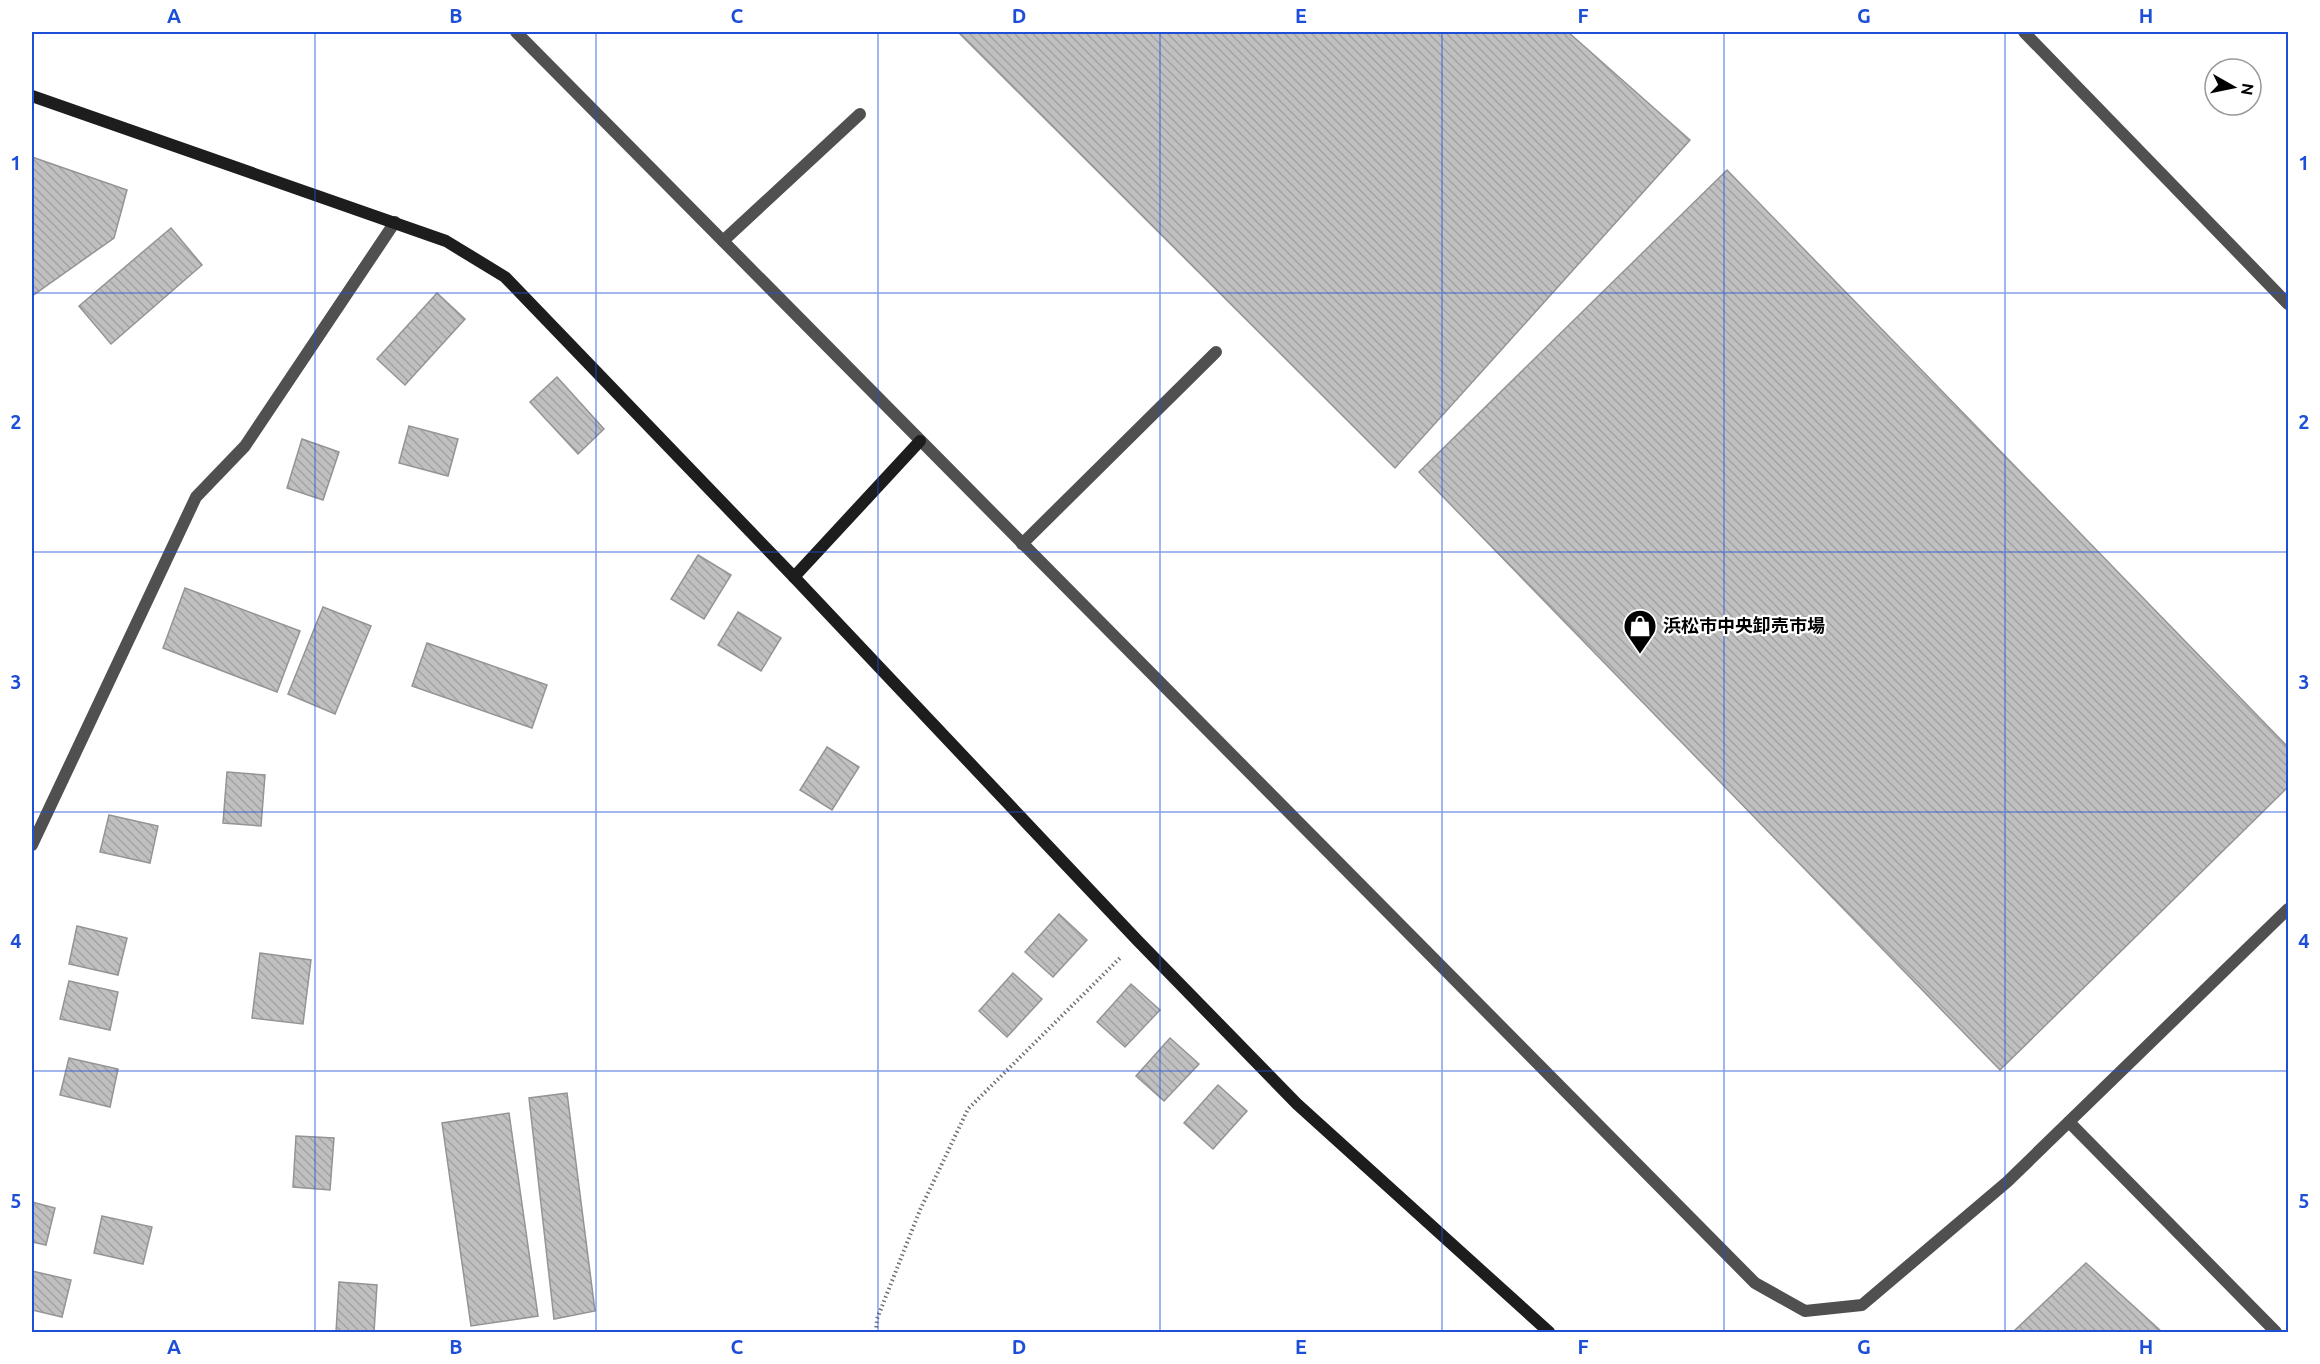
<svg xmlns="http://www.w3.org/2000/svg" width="2320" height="1364" font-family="Ubuntu,'Noto Sans JP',sans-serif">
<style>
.building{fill:url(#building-back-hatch);stroke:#949494;stroke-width:1.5}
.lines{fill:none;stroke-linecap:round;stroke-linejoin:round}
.path{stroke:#727272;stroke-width:4;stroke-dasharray:1.5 3;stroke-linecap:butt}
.lane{stroke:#505050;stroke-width:12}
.street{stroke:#505050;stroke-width:12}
.secondary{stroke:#1d1d1d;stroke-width:12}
.grid{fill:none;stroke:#1d4ed8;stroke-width:1.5;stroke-opacity:0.55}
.labels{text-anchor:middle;stroke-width:4.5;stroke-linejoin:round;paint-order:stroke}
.poi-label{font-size:18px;font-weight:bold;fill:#000;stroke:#fff;text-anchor:start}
.neatline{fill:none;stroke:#1d4ed8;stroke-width:2}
.grid-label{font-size:20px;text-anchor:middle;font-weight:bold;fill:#1d4ed8}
</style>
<defs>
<pattern id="building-back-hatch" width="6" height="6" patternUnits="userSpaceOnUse" patternTransform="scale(1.5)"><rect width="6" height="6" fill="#c0c0c0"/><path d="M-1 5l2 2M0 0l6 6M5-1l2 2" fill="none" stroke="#a3a3a3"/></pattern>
</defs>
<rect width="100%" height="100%" fill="#fff"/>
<g class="building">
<path d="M 958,32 L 1568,32 L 1690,140 L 1395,468 Z"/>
<path d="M 32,157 L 127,190 L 114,238 L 32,296 Z"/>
<path d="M 1727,170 L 2288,747 L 2288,787 L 2000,1070 L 1419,472 Z"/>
<path d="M 171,228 L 202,265 L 111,344 L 79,306 Z"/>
<path d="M 437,293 L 465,319 L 405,385 L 377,359 Z"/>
<path d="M 557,377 L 604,429 L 578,454 L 530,402 Z"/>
<path d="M 409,426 L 458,439 L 448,476 L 399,463 Z"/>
<path d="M 302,439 L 339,452 L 323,500 L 287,488 Z"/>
<path d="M 698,555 L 731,575 L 704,619 L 671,599 Z"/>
<path d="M 185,588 L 300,631 L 277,692 L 163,648 Z"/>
<path d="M 323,607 L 371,626 L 335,714 L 288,694 Z"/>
<path d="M 738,612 L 781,638 L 761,671 L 718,645 Z"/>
<path d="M 427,643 L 547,685 L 532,728 L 412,686 Z"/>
<path d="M 827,747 L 859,767 L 832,810 L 800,790 Z"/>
<path d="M 227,772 L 265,775 L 261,826 L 223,823 Z"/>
<path d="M 109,815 L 158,826 L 150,863 L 100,852 Z"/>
<path d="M 1059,914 L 1087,940 L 1053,977 L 1025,952 Z"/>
<path d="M 77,926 L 127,938 L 118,975 L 69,964 Z"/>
<path d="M 260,953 L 311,960 L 303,1024 L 252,1018 Z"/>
<path d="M 1013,973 L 1042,999 L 1007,1037 L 979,1011 Z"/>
<path d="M 69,981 L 118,992 L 110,1030 L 60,1019 Z"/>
<path d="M 1131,984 L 1160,1010 L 1125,1047 L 1097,1022 Z"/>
<path d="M 1170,1038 L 1199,1064 L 1164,1101 L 1136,1076 Z"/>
<path d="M 69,1058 L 118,1069 L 110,1107 L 60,1095 Z"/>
<path d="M 1218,1085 L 1247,1111 L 1213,1149 L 1184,1123 Z"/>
<path d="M 567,1093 L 595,1311 L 554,1319 L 529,1098 Z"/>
<path d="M 509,1113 L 538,1316 L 471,1326 L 442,1123 Z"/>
<path d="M 296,1136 L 334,1138 L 330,1190 L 293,1187 Z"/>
<path d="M 32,1202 L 55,1208 L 46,1245 L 32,1242 Z"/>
<path d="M 102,1216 L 152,1227 L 143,1264 L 94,1253 Z"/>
<path d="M 2086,1263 L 2162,1332 L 2013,1332 Z"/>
<path d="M 32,1271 L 71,1280 L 62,1317 L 32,1310 Z"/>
<path d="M 339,1282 L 377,1285 L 374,1332 L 336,1332 Z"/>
</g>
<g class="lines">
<path class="path" d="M 876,1332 L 877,1319 L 920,1210 L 968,1109 L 1120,958"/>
<g class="lane">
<path d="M 516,32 L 1755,1283 L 1805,1311 L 1862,1305 L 2007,1182 L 2288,909"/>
<path d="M 2024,32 L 2288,304"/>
<path d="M 723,241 L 860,114"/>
<path d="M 1022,544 L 1216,352"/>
<path d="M 2069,1122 L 2276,1332"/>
</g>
<path class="street" d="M 32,845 L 196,497 L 245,446 L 395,222"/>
<g class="secondary">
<path d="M 32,96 L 446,241 L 505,277 L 794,577 L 1138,941 L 1297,1104 L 1549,1332"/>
<path d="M 794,577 L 920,441"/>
</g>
</g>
<path class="grid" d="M 315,32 L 315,1332M 596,32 L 596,1332M 878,32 L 878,1332M 1160,32 L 1160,1332M 1442,32 L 1442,1332M 1724,32 L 1724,1332M 2005,32 L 2005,1332M 32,293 L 2288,293M 32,552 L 2288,552M 32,812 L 2288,812M 32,1071 L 2288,1071"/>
<defs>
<g id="shop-pin" transform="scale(1.725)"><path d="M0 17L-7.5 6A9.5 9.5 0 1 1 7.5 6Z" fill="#000" stroke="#fff"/><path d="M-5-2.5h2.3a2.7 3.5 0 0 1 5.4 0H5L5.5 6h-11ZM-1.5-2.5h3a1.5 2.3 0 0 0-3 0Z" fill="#fff"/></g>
</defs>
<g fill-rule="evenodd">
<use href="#shop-pin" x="1640" y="626"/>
</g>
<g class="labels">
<g class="poi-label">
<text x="1663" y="632">浜松市中央卸売市場</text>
</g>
</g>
<rect width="2320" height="1364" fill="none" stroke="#ffffff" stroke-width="66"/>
<g transform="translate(2233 87) rotate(99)"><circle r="28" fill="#ffffff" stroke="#999999" stroke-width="1.5"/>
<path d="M0-4.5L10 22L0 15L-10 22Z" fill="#000000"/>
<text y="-9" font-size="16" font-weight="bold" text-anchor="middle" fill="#000000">N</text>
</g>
<rect x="33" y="33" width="2254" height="1298" class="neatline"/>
<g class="grid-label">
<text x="174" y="23">A</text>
<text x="456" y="23">B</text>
<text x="737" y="23">C</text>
<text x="1019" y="23">D</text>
<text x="1301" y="23">E</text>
<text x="1583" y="23">F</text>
<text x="1864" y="23">G</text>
<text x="2146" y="23">H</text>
<text x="16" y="170">1</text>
<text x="2304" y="170">1</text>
<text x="16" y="429">2</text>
<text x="2304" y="429">2</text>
<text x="16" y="689">3</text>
<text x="2304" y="689">3</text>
<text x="16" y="948">4</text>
<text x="2304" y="948">4</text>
<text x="16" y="1208">5</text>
<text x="2304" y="1208">5</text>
<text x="174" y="1354">A</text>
<text x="456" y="1354">B</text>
<text x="737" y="1354">C</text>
<text x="1019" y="1354">D</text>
<text x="1301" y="1354">E</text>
<text x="1583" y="1354">F</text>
<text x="1864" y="1354">G</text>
<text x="2146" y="1354">H</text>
</g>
</svg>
